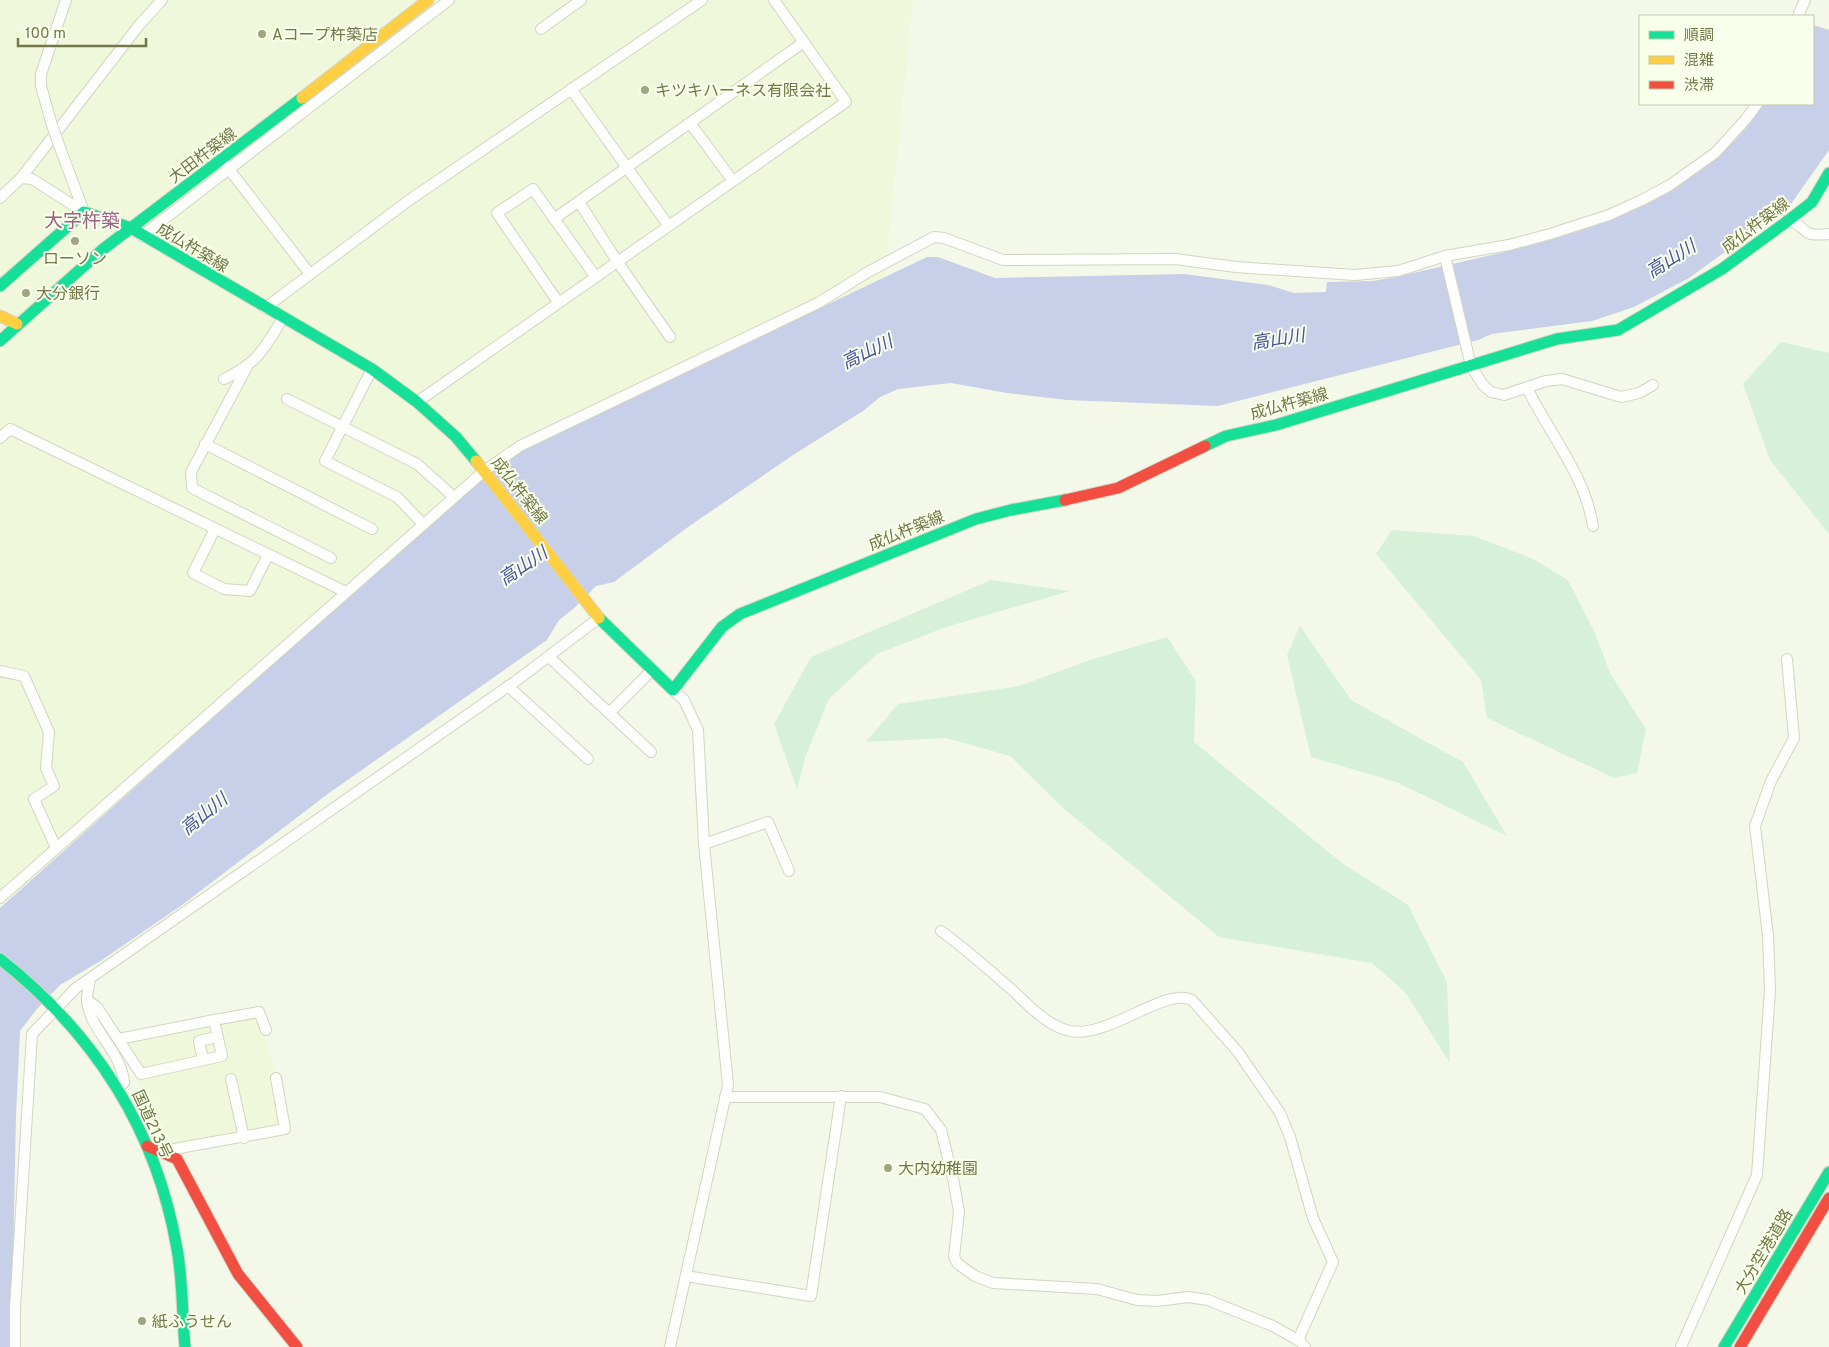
<svg xmlns="http://www.w3.org/2000/svg" width="1829" height="1347" font-family="Overpass,'Noto Sans JP',sans-serif">
<style>
.residential{fill:#f0f8dc}
.green{fill:#d7f1d9}
.water{fill:#c8cfe8}
.lines{fill:none;stroke-linecap:round;stroke-linejoin:round}
.street-casing{stroke:#d2d5c0;stroke-width:12}
.fast-casing{stroke:#d3d6c2;stroke-width:13}
.slow-casing{stroke:#d3d6c2;stroke-width:13}
.jam-casing{stroke:#d3d6c2;stroke-width:13}
.street{stroke:#fdfefc;stroke-width:10}
.fast{stroke:#16e098;stroke-width:11}
.slow{stroke:#ffcf43;stroke-width:11}
.jam{stroke:#f24e42;stroke-width:11}
.street-bridge-casing{stroke:#d2d5c0;stroke-width:12;stroke-linecap:butt}
.street-bridge{stroke:#fdfefc;stroke-width:10}
.poi-dot{fill:#a0a47f;stroke:#f8ffea;stroke-width:2}
.labels{text-anchor:middle;stroke-width:4;stroke-linejoin:round;paint-order:stroke}
.poi-label{font-size:16px;fill:#747747;stroke:#f8ffea;text-anchor:start}
.street-label{font-size:16px;fill:#747747;stroke:#f8ffea}
.water-label{font-size:18px;font-style:italic;fill:#4752a2;stroke:#f8ffea}
.quarter-label{font-size:19px;fill:#9b6286;stroke:#f8ffea}
</style>
<rect width="100%" height="100%" fill="#f3f8e8"/>
<g class="residential">
<path d="M 0,0 L 913,0 L 881,315 L 516,478 L 0,907 Z"/>
<path d="M 259,1012 L 276,1078 L 285,1129 L 164,1145 L 119,1039 Z"/>
</g>
<g class="green">
<path d="M 1781,342 L 1829,353 L 1829,534 L 1770,460 L 1743,384 Z"/>
<path d="M 1392,530 L 1474,536 L 1533,559 L 1568,580 L 1595,633 L 1610,673 L 1646,729 L 1637,773 L 1614,778 L 1487,718 L 1481,680 L 1376,554 Z"/>
<path d="M 991,580 L 1070,591 L 946,627 L 877,654 L 829,699 L 806,755 L 797,789 L 774,724 L 811,657 Z"/>
<path d="M 1300,626 L 1351,700 L 1463,762 L 1507,836 L 1396,782 L 1311,757 L 1287,655 Z"/>
<path d="M 1167,637 L 1196,681 L 1194,742 L 1342,863 L 1408,905 L 1447,982 L 1450,1063 L 1405,992 L 1372,963 L 1219,937 L 1063,808 L 1010,756 L 946,738 L 866,742 L 898,704 L 1019,686 L 1093,659 Z"/>
</g>
<path class="water" d="M 1813,25 L 1829,30 L 1829,150 L 1791,204 L 1689,278 L 1634,307 L 1592,321 L 1492,334 L 1478,340 L 1218,406 L 1067,400 L 1007,393 L 951,383 L 898,389 L 880,397 L 863,411 L 793,455 L 688,527 L 614,582 L 596,586 L 573,609 L 559,620 L 547,640 L 329,793 L 182,905 L 102,960 L 60,985 L 36,1010 L 20,1031 L 16,1114 L 12,1314 L 9,1334 L 14,1347 L 0,1347 L 0,908 L 480,479 L 521,451 L 927,257 L 938,257 L 995,278 L 1184,274 L 1268,285 L 1294,293 L 1326,292 L 1327,282 L 1373,281 L 1396,277 C 1471,259 1550,245 1622,215 C 1645,205 1667,191 1688,177 C 1717,158 1746,135 1762,104 L 1813,104 Z"/>
<g class="lines">
<g class="street-casing">
<g id="street">
<path d="M 1798,16 L 1805,0"/>
<path d="M 541,29 L 581,0"/>
<path d="M 571,89 L 668,225"/>
<path d="M 51,122 L 41,86 L 41,74 L 66,0"/>
<path d="M 690,123 L 733,181"/>
<path d="M 59,145 L 84,212"/>
<path d="M 225,164 L 310,274"/>
<path d="M 21,178 L 32,179 L 84,212"/>
<path d="M 0,198 L 21,178 L 140,24 L 162,0"/>
<path d="M 579,202 L 617,261 L 670,337"/>
<path d="M 554,219 L 804,42"/>
<path d="M 1789,220 C 1811,229 1798,237 1829,234"/>
<path d="M 142,236 L 449,0"/>
<path d="M 1445,256 L 1471,366 L 1483,385 L 1491,392 L 1504,395 L 1546,381 L 1562,379 L 1621,397 L 1639,393 L 1653,385"/>
<path d="M 558,302 L 497,213 L 533,189 L 595,276"/>
<path d="M 265,308 L 408,201 L 702,0"/>
<path d="M 248,365 L 191,472 L 192,488 L 331,558"/>
<path d="M 372,369 L 325,461 L 397,497 L 423,524"/>
<path d="M 224,379 C 258,363 264,349 283,318"/>
<path d="M 1527,388 C 1549,433 1585,475 1593,526"/>
<path d="M 287,399 L 417,464 L 454,497"/>
<path d="M 417,402 L 846,102 L 774,0"/>
<path d="M 0,438 L 10,429 L 346,592"/>
<path d="M 205,444 L 372,529"/>
<path d="M 215,529 L 193,573 L 224,589 L 250,591 L 268,555"/>
<path d="M 549,657 L 651,752"/>
<path d="M 0,671 L 24,676 L 49,732 L 46,768 L 54,786 L 34,799 L 56,848"/>
<path d="M 508,686 L 588,759"/>
<path d="M 609,713 L 652,670"/>
<path d="M 704,844 L 768,822 L 789,871"/>
<path d="M 0,898 L 484,471 L 520,446 L 818,303 L 868,272 L 934,237 L 944,238 L 1003,260 L 1175,259 L 1236,267 L 1355,275 L 1398,271 L 1445,256 L 1509,245 L 1550,234 L 1609,215 L 1644,199 L 1670,185 L 1715,153 L 1746,119 L 1757,104"/>
<path d="M 941,931 C 966,949 988,969 1011,989 C 1029,1005 1045,1025 1070,1031 C 1108,1039 1166,986 1192,1000 L 1238,1052 L 1280,1113 L 1290,1137 L 1313,1218 L 1333,1262 L 1298,1340"/>
<path d="M 90,980 C 89,986 87,993 87,999 C 88,1029 122,1051 124,1083 L 117,1087"/>
<path d="M 87,1000 L 97,1007 L 141,1074 L 222,1056 L 214,1020 L 119,1039"/>
<path d="M 214,1020 L 259,1012 L 266,1030"/>
<path d="M 203,1060 L 199,1041 L 217,1037"/>
<path d="M 231,1079 L 244,1138"/>
<path d="M 725,1097 L 880,1097 L 925,1109 L 941,1130 L 953,1178 L 959,1212 L 954,1257 L 958,1264 L 975,1276 L 993,1283 L 1097,1289 L 1137,1300 L 1157,1301 L 1188,1297 L 1208,1300 L 1273,1326 L 1301,1342 L 1305,1347"/>
<path d="M 163,1151 L 285,1129 L 276,1078"/>
<path d="M 686,1276 L 811,1296 L 841,1096"/>
<path d="M 15,1347 L 15,1308 L 32,1034 L 76,988 L 516,681 L 599,618"/>
<path d="M 670,1347 L 728,1085 L 704,844 L 698,730 L 684,700 L 673,690"/>
<path d="M 1681,1347 L 1757,1175 L 1770,990 L 1768,936 L 1755,826 L 1771,781 L 1794,738 L 1787,659"/>
</g>
</g>
<g class="fast-casing">
<g id="fast">
<path d="M 0,286 L 84,212 L 131,228 L 372,369 L 417,402 L 456,437 L 476,461"/>
<path d="M 0,341 L 102,250 L 302,98"/>
<path d="M 1205,446 L 1226,436 L 1276,425 L 1557,339 L 1618,330 L 1722,269 L 1789,220 L 1812,202 L 1829,173"/>
<path d="M 599,618 L 673,690 L 722,627 L 740,614 L 976,519 L 1011,510 L 1065,500"/>
<path d="M 0,959 C 94,1033 157,1130 177,1249 C 183,1281 182,1314 185,1347"/>
<path d="M 1724,1347 L 1829,1172"/>
</g>
</g>
<g class="slow-casing">
<g id="slow">
<path d="M 302,98 L 428,0"/>
<path d="M 0,316 L 17,324"/>
<path d="M 476,461 L 599,618"/>
</g>
</g>
<g class="jam-casing">
<g id="jam">
<path d="M 1065,500 L 1118,488 L 1205,446"/>
<path d="M 147,1146 L 177,1159 L 238,1274 L 297,1347"/>
<path d="M 1740,1347 L 1829,1198"/>
</g>
</g>
<use href="#street" class="street"/>
<use href="#fast" class="fast"/>
<use href="#slow" class="slow"/>
<use href="#jam" class="jam"/>
<g class="street-bridge-casing">
<path id="street-bridge" d="M 51,122 L 59,145"/>
</g>
<use href="#street-bridge" class="street-bridge"/>
</g>
<g class="poi-dot">
<circle cx="262" cy="34" r="5"/>
<circle cx="645" cy="90" r="5"/>
<circle cx="75" cy="241" r="5"/>
<circle cx="26" cy="293" r="5"/>
<circle cx="888" cy="1168" r="5"/>
<circle cx="142" cy="1321" r="5"/>
</g>
<g class="labels">
<g class="poi-label">
<text x="272" y="40">Aコープ杵築店</text>
<text x="655" y="96">キツキハーネス有限会社</text>
<text x="75" y="264" text-anchor="middle">ローソン</text>
<text x="36" y="299">大分銀行</text>
<text x="898" y="1174">大内幼稚園</text>
<text x="152" y="1327">紙ふうせん</text>
</g>
<g class="street-label">
<text transform="translate(202 155) rotate(-37)" y="6">大田杵築線</text>
<text transform="translate(1755 225) rotate(-37)" y="6">成仏杵築線</text>
<text transform="translate(193 247) rotate(31)" y="6">成仏杵築線</text>
<text transform="translate(1289 403) rotate(-15)" y="6">成仏杵築線</text>
<text transform="translate(520 490) rotate(52)" y="6">成仏杵築線</text>
<text transform="translate(906 530) rotate(-22)" y="6">成仏杵築線</text>
<text transform="translate(153 1124) rotate(65)" y="6">国道213号</text>
<text transform="translate(1763 1251) rotate(-59)" y="6">大分空港道路</text>
</g>
<g class="water-label">
<text transform="translate(1671 259) rotate(-32)" y="6">高山川</text>
<text transform="translate(1278 339) rotate(-9)" y="6">高山川</text>
<text transform="translate(867 352) rotate(-26)" y="6">高山川</text>
<text transform="translate(523 566) rotate(-34)" y="6">高山川</text>
<text transform="translate(204 814) rotate(-39)" y="6">高山川</text>
</g>
<g class="quarter-label">
<text x="82" y="227">大字杵築</text>
</g>
</g>
<rect x="1639" y="15" width="175" height="90" fill="#f8ffea" stroke="#c3c9a9"/>
<rect x="1649" y="31" width="25" height="8" fill="#16e098" stroke="#c3c9a9"/>
<text x="1684" y="40" font-size="15" fill="#747747">順調</text>
<rect x="1649" y="56" width="25" height="8" fill="#ffcf43" stroke="#c3c9a9"/>
<text x="1684" y="65" font-size="15" fill="#747747">混雑</text>
<rect x="1649" y="81" width="25" height="8" fill="#f24e42" stroke="#c3c9a9"/>
<text x="1684" y="90" font-size="15" fill="#747747">渋滞</text>
<path d="M18 38v8h128v-8" fill="none" stroke="#747747" stroke-width="2.5"/>
<text x="25" y="38" font-size="15" fill="#747747" stroke="#f8ffea" stroke-width="4" paint-order="stroke">100 m</text>
</svg>
